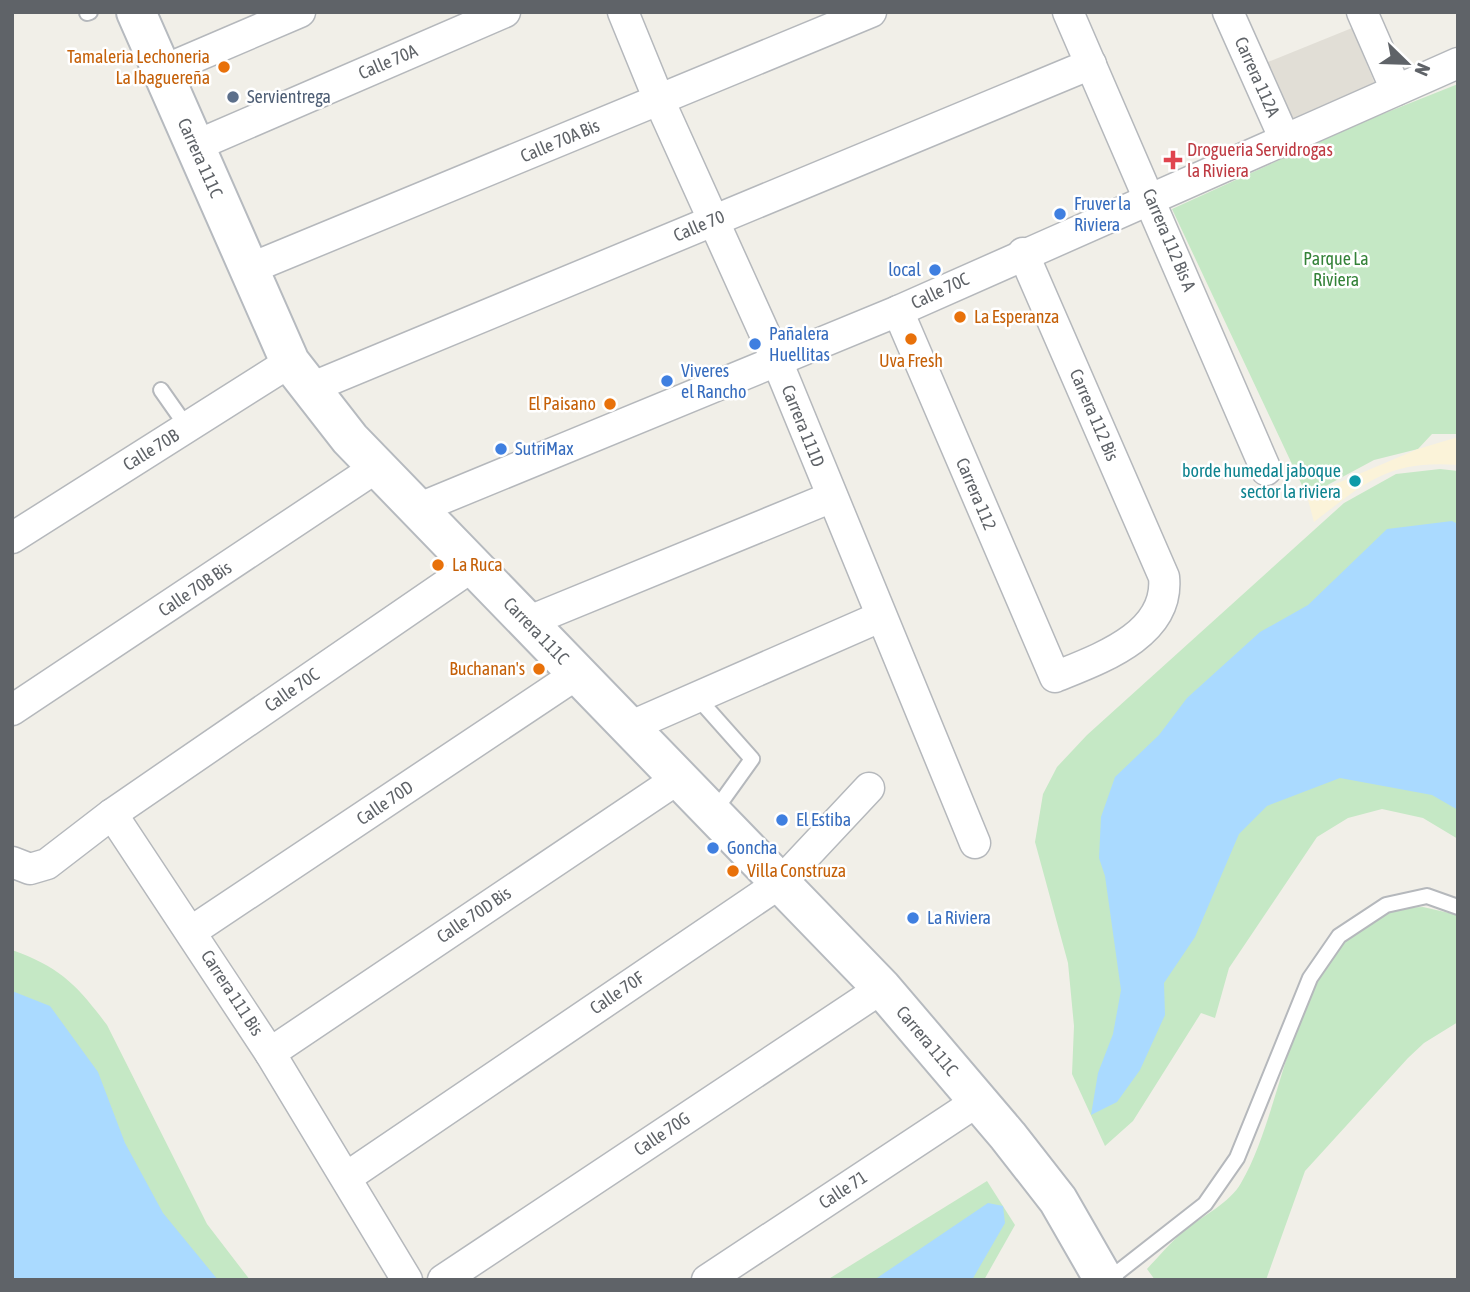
<svg xmlns="http://www.w3.org/2000/svg" width="1470" height="1292" font-family="'Asap Condensed',sans-serif">
<style>
.education{fill:#e1ded6}
.green{fill:#c5e8c5}
.sand{fill:#fbf3d9}
.water{fill:#aadaff}
.lines{fill:none;stroke-linecap:round;stroke-linejoin:round}
.lane-casing{stroke:#b5b8bc;stroke-width:18}
.street-casing{stroke:#b5b8bc;stroke-width:33}
.secondary-casing{stroke:#b6babf;stroke-width:42}
.lane{stroke:#fff;stroke-width:14}
.street{stroke:#fff;stroke-width:30}
.secondary{stroke:#fff;stroke-width:38}
.food-dot{fill:#e8710a;stroke:#fff;stroke-width:2.5}
.service-dot{fill:#5c6f8a;stroke:#fff;stroke-width:2.5}
.health-dot{fill:#e0444e;stroke:#fff;stroke-width:2.5}
.shop-dot{fill:#3f7fe0;stroke:#fff;stroke-width:2.5}
.culture-dot{fill:#0f9aa8;stroke:#fff;stroke-width:2.5}
.labels{text-anchor:middle;stroke-width:5;stroke-linejoin:round;paint-order:stroke}
.food-label{font-size:18px;fill:#c56008;stroke:#fff;text-anchor:end}
.street-label{font-size:18px;fill:#5f6368;stroke:#fff}
.service-label{font-size:18px;fill:#4e5e75;stroke:#fff;text-anchor:start}
.health-label{font-size:18px;fill:#be3a42;stroke:#fff;text-anchor:start}
.shop-label{font-size:18px;fill:#366cbe;stroke:#fff;text-anchor:start}
.park-label{font-size:18px;fill:#348238;stroke:#fff}
.culture-label{font-size:18px;fill:#0d838f;stroke:#fff;text-anchor:end}
</style>
<rect width="100%" height="100%" fill="#f1efe8"/>
<path class="education" d="M 1352,28 L 1377,89 L 1287,125 L 1263,64 Z"/>
<g class="green">
<path d="M 1458,84 L 1458,434 L 1432,434 L 1418,449 L 1374,460 L 1307,496 L 1172,209 L 1365,121 Z"/>
<path d="M 1440,469 L 1458,471 L 1458,839 L 1423,818 L 1382,809 L 1348,818 L 1317,837 L 1229,968 L 1215,1018 L 1201,1013 L 1133,1121 L 1105,1146 L 1072,1074 L 1074,1026 L 1068,963 L 1035,842 L 1043,794 L 1057,767 L 1087,735 L 1344,503 L 1396,474 Z"/>
<path d="M 1423,907 L 1458,915 L 1458,1022 L 1424,1043 L 1408,1058 L 1305,1171 L 1266,1280 L 1155,1280 L 1147,1269 C 1159,1256 1171,1242 1184,1231 C 1202,1216 1230,1203 1241,1183 C 1292,1097 1292,912 1423,907 Z"/>
<path d="M 12,950 C 60,967 77,985 107,1025 L 207,1224 L 250,1280 L 12,1280 Z"/>
<path d="M 987,1181 L 1015,1225 L 984,1280 L 827,1280 Z"/>
</g>
<path class="sand" d="M 1458,437 L 1458,465 C 1389,460 1366,482 1314,522 L 1307,496 L 1418,449 Z"/>
<g class="water">
<path d="M 1452,521 L 1458,524 L 1458,810 L 1432,795 L 1340,778 L 1267,806 L 1239,834 L 1195,937 L 1164,983 L 1165,1015 L 1140,1070 L 1117,1102 L 1091,1115 L 1098,1073 L 1113,1034 L 1121,990 L 1105,876 L 1099,858 L 1101,817 L 1115,777 L 1159,735 L 1187,698 L 1260,632 L 1308,605 L 1387,529 Z"/>
<path d="M 12,991 L 50,1006 L 98,1072 L 125,1143 L 163,1213 L 218,1280 L 12,1280 Z"/>
<path d="M 988,1203 L 1003,1206 L 1005,1223 L 972,1280 L 874,1280 Z"/>
</g>
<g class="lines">
<g class="lane-casing">
<g id="lane">
<path d="M 87,13 L 90,12"/>
<path d="M 161,390 L 187,427"/>
<path d="M 696,696 L 752,759 L 714,812"/>
<path d="M 1108,1280 L 1205,1204 L 1237,1158 L 1310,978 L 1339,936 L 1386,905 L 1427,896 L 1458,907"/>
</g>
</g>
<g class="street-casing">
<g id="street">
<path d="M 623,12 L 659,100 L 777,361 L 975,843"/>
<path d="M 1068,12 L 1266,470"/>
<path d="M 1228,12 L 1286,142"/>
<path d="M 1362,12 L 1396,90"/>
<path d="M 162,71 L 300,12"/>
<path d="M 195,146 L 505,12"/>
<path d="M 249,269 L 871,12"/>
<path d="M 898,311 L 1055,677 C 1099,659 1170,635 1164,577 L 1023,253"/>
<path d="M 308,389 L 1091,64"/>
<path d="M 417,509 L 898,311 L 1458,63"/>
<path d="M 12,538 L 290,362"/>
<path d="M 527,622 L 832,497"/>
<path d="M 12,710 L 377,467"/>
<path d="M 629,727 L 880,617"/>
<path d="M 112,814 L 270,1053 L 407,1280"/>
<path d="M 12,862 L 30,869 L 47,864 L 112,814 L 473,566"/>
<path d="M 192,931 L 577,674"/>
<path d="M 270,1053 L 679,778"/>
<path d="M 347,1177 L 780,883 L 869,788"/>
<path d="M 443,1280 L 882,988"/>
<path d="M 707,1280 L 978,1101"/>
</g>
</g>
<g class="secondary-casing">
<path id="secondary" d="M 136,12 L 290,362 L 350,439 L 882,988 L 1008,1136 L 1058,1200 L 1104,1280"/>
</g>
<use href="#lane" class="lane"/>
<use href="#street" class="street"/>
<use href="#secondary" class="secondary"/>
</g>
<g class="food-dot">
<circle cx="224" cy="67" r="7"/>
<circle cx="960" cy="317" r="7"/>
<circle cx="911" cy="339" r="7"/>
<circle cx="610" cy="404" r="7"/>
<circle cx="438" cy="565" r="7"/>
<circle cx="539" cy="669" r="7"/>
<circle cx="733" cy="871" r="7"/>
</g>
<circle class="service-dot" cx="233" cy="97" r="7"/>
<path class="health-dot" d="M1169.5 149.5h7v7h7v7h-7v7h-7v-7h-7v-7h7z"/>
<g class="shop-dot">
<circle cx="1060" cy="214" r="7"/>
<circle cx="935" cy="270" r="7"/>
<circle cx="755" cy="344" r="7"/>
<circle cx="667" cy="381" r="7"/>
<circle cx="501" cy="449" r="7"/>
<circle cx="782" cy="820" r="7"/>
<circle cx="713" cy="848" r="7"/>
<circle cx="913" cy="918" r="7"/>
</g>
<circle class="culture-dot" cx="1355" cy="481" r="7"/>
<g class="labels">
<g class="food-label">
<text x="210" y="63">Tamaleria Lechoneria<tspan x="210" dy="21">La Ibaguereña</tspan></text>
<text x="974" y="323" text-anchor="start">La Esperanza</text>
<text x="911" y="367" text-anchor="middle">Uva Fresh</text>
<text x="596" y="410">El Paisano</text>
<text x="452" y="571" text-anchor="start">La Ruca</text>
<text x="525" y="675">Buchanan's</text>
<text x="747" y="877" text-anchor="start">Villa Construza</text>
</g>
<g class="street-label">
<text transform="translate(388 62) rotate(-23)" y="6">Calle 70A</text>
<text transform="translate(1257 77) rotate(66)" y="6">Carrera 112A</text>
<text transform="translate(560 141) rotate(-23)" y="6">Calle 70A Bis</text>
<text transform="translate(200 158) rotate(66)" y="6">Carrera 111C</text>
<text transform="translate(699 226) rotate(-23)" y="6">Calle 70</text>
<text transform="translate(1169 240) rotate(67)" y="6">Carrera 112 Bis A</text>
<text transform="translate(940 291) rotate(-25)" y="6">Calle 70C</text>
<text transform="translate(1094 415) rotate(67)" y="6">Carrera 112 Bis</text>
<text transform="translate(803 426) rotate(68)" y="6">Carrera 111D</text>
<text transform="translate(151 450) rotate(-32)" y="6">Calle 70B</text>
<text transform="translate(976 494) rotate(67)" y="6">Carrera 112</text>
<text transform="translate(195 589) rotate(-34)" y="6">Calle 70B Bis</text>
<text transform="translate(536 631) rotate(46)" y="6">Carrera 111C</text>
<text transform="translate(292 690) rotate(-35)" y="6">Calle 70C</text>
<text transform="translate(385 803) rotate(-34)" y="6">Calle 70D</text>
<text transform="translate(474 915) rotate(-34)" y="6">Calle 70D Bis</text>
<text transform="translate(232 993) rotate(57)" y="6">Carrera 111 Bis</text>
<text transform="translate(617 993) rotate(-34)" y="6">Calle 70F</text>
<text transform="translate(927 1041) rotate(50)" y="6">Carrera 111C</text>
<text transform="translate(662 1134) rotate(-34)" y="6">Calle 70G</text>
<text transform="translate(843 1190) rotate(-33)" y="6">Calle 71</text>
</g>
<g class="service-label">
<text x="247" y="103">Servientrega</text>
</g>
<g class="health-label">
<text x="1187" y="156">Drogueria Servidrogas<tspan x="1187" dy="21">la Riviera</tspan></text>
</g>
<g class="shop-label">
<text x="1074" y="210">Fruver la<tspan x="1074" dy="21">Riviera</tspan></text>
<text x="921" y="276" text-anchor="end">local</text>
<text x="769" y="340">Pañalera<tspan x="769" dy="21">Huellitas</tspan></text>
<text x="681" y="377">Viveres<tspan x="681" dy="21">el Rancho</tspan></text>
<text x="515" y="455">SutriMax</text>
<text x="796" y="826">El Estiba</text>
<text x="727" y="854">Goncha</text>
<text x="927" y="924">La Riviera</text>
</g>
<g class="park-label">
<text x="1336" y="265">Parque La<tspan x="1336" dy="21">Riviera</tspan></text>
</g>
<g class="culture-label">
<text x="1341" y="477">borde humedal jaboque<tspan x="1341" dy="21">sector la riviera</tspan></text>
</g>
</g>
<rect width="1470" height="1292" fill="none" stroke="#5f6368" stroke-width="28"/>
<g transform="translate(1407 63) rotate(113)" stroke="#ffffff" stroke-width="5" paint-order="stroke">
<path d="M0-5L12 26L0 18L-12 26Z" fill="#5f6368"/>
<text y="-10" font-size="19" font-weight="bold" text-anchor="middle" fill="#5f6368">N</text>
</g>
</svg>
